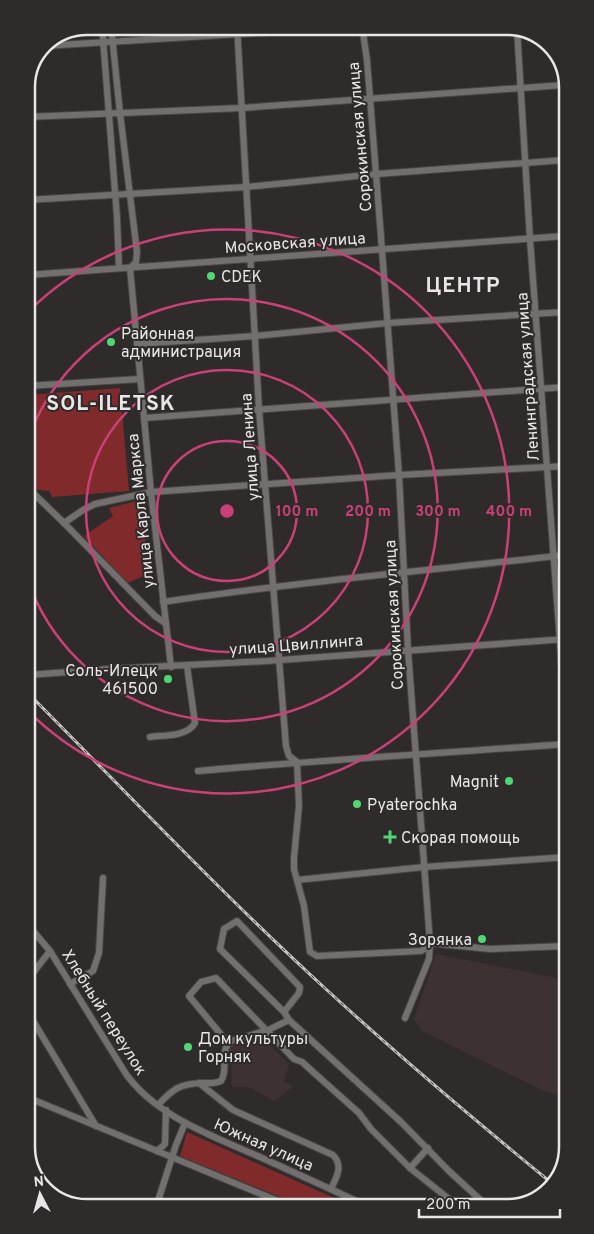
<svg xmlns="http://www.w3.org/2000/svg" width="594" height="1234" font-family="Overpass,sans-serif">
<style>
.built{fill:#3d3231}
.green{fill:#802a2b}
.lines{fill:none;stroke-linecap:round;stroke-linejoin:round}
.minor-casing{stroke:#494646;stroke-width:8}
.minor{stroke:#746f6f;stroke-width:6}
.rail-casing{stroke:#c8c5c5;stroke-width:3}
.rail{stroke:#2f2b2b;stroke-width:1;stroke-dasharray:4;stroke-linecap:butt}
.ring{fill:none;stroke:#ca4177;stroke-width:2.5}
.poi-dot{fill:#51d674;stroke:#2f2b2b;stroke-width:2}
.labels{text-anchor:middle;stroke-width:4;stroke-linejoin:round;paint-order:stroke}
.street-label{font-size:16px;fill:#e8e6e6;stroke:#2f2b2b}
.poi-label{font-size:16px;fill:#e8e6e6;stroke:#2f2b2b;text-anchor:start}
.district-label{font-size:21px;font-weight:bold;letter-spacing:1px;fill:#e8e6e6;stroke:#2f2b2b}
.rim{fill:none;stroke:#e8e6e6;stroke-width:2.5}
.centre{fill:#ca4177;stroke:#2f2b2b;stroke-width:2.5}
.ring-label{font-size:15px;text-anchor:middle;font-weight:bold;fill:#ca4177;stroke:#2f2b2b;stroke-width:4;stroke-linejoin:round;paint-order:stroke}
</style>
<rect width="100%" height="100%" fill="#2f2b2b"/>
<g class="built">
<path d="M 436,954 L 567,980 L 567,1098 L 544,1091 L 422,1031 L 414,1019 Z"/>
<path d="M 266,1040 L 289,1064 L 284,1081 L 293,1087 L 274,1101 L 249,1087 L 232,1087 L 230,1045 Z"/>
</g>
<g class="green">
<path d="M 120,388 L 129,491 L 52,497 L 49,491 L 32,489 L 27,452 L 27,395 Z"/>
<path d="M 141,500 L 149,574 L 127,583 L 84,536 L 113,516 L 109,508 Z"/>
<path d="M 187,1132 L 352,1206 L 302,1206 L 180,1156 Z"/>
</g>
<g class="lines">
<g class="minor-casing">
<g id="minor">
<path d="M 102,26 L 117,217 L 119,268"/>
<path d="M 111,26 L 120,113 L 137,252 L 136,262 L 130,268 L 151,492 L 171,667"/>
<path d="M 237,26 L 259,409 L 286,746 L 289,756 L 297,762 L 299,806 L 294,857 L 294,869 L 304,906 L 310,952 L 317,956 L 421,951 L 428,947 L 430,943 L 490,949 L 567,946"/>
<path d="M 362,26 L 367,60 L 382,250 L 399,475 L 408,650 L 430,943 L 429,959 L 405,1018"/>
<path d="M 517,29 L 530,239 L 566,723"/>
<path d="M 43,46 L 369,26"/>
<path d="M 26,117 L 241,108 L 564,85"/>
<path d="M 27,200 L 246,187 L 377,174 L 565,160"/>
<path d="M 27,275 L 565,236"/>
<path d="M 137,344 L 255,336 L 388,323 L 565,312"/>
<path d="M 27,386 L 140,379"/>
<path d="M 144,418 L 565,387"/>
<path d="M 28,488 L 66,525 L 155,616 L 165,623"/>
<path d="M 64,523 L 83,510 L 95,504 L 151,492 L 399,475 L 566,466"/>
<path d="M 163,602 C 297,582 432,570 566,555"/>
<path d="M 28,675 L 109,669 L 267,661 L 566,639"/>
<path d="M 150,737 C 163,735 187,737 195,723 L 187,666"/>
<path d="M 198,771 C 320,760 444,753 566,744"/>
<path d="M 297,880 L 424,867 L 567,857"/>
<path d="M 29,926 L 50,951 L 126,1074 C 157,1117 213,1136 260,1157 C 295,1173 331,1189 367,1206"/>
<path d="M 29,978 L 50,951"/>
<path d="M 70,984 L 93,971 L 99,953 L 103,878"/>
<path d="M 284,1012 L 299,993 L 300,987 L 237,921 L 224,929 L 220,949 L 284,1012 L 289,1020 L 401,1122 L 449,1171 L 486,1205"/>
<path d="M 29,1014 L 96,1126"/>
<path d="M 228,1043 L 189,996 L 201,982 L 216,978 L 294,1059 L 302,1062 L 359,1113 L 371,1129 L 410,1168 L 454,1203"/>
<path d="M 199,1083 L 233,1110 L 333,1155 C 344,1166 336,1178 331,1189"/>
<path d="M 29,1098 L 290,1206"/>
<path d="M 158,1105 C 173,1089 179,1084 202,1083 C 209,1083 215,1084 221,1081 C 229,1069 219,1050 231,1041 L 268,1030 L 289,1020"/>
<path d="M 157,1151 L 165,1144 L 166,1110"/>
<path d="M 410,1168 L 428,1148"/>
<path d="M 156,1207 L 176,1145 L 185,1123"/>
</g>
</g>
<use href="#minor" class="minor"/>
<g class="rail-casing">
<path id="rail" d="M 28,693 C 127,793 224,896 328,991 C 401,1058 477,1122 554,1185"/>
</g>
<use href="#rail" class="rail"/>
</g>
<g class="ring">
<circle cx="227" cy="511" r="70"/>
<circle cx="227" cy="511" r="141"/>
<path d="M27 442A211 211 0 1 1 28 581"/>
<path d="M28 312A282 282 0 1 1 29 712"/>
</g>
<g class="poi-dot">
<circle cx="211" cy="276" r="5"/>
<circle cx="111" cy="342" r="5"/>
<circle cx="168" cy="679" r="5"/>
<circle cx="509" cy="781" r="5"/>
<circle cx="357" cy="804" r="5"/>
<path d="M387.5 829.5h5v5h5v5h-5v5h-5v-5h-5v-5h5z"/>
<circle cx="482" cy="939" r="5"/>
<circle cx="188" cy="1047" r="5"/>
</g>
<g class="labels">
<g class="street-label">
<text transform="translate(359 137) rotate(-95)" y="6">Сорокинская улица</text>
<text transform="translate(295 242) rotate(-4)" y="6">Московская улица</text>
<text transform="translate(527 377) rotate(-94)" y="6">Ленинградская улица</text>
<text transform="translate(249 447) rotate(-94)" y="6">улица Ленина</text>
<text transform="translate(140 511) rotate(-96)" y="6">улица Карла Маркса</text>
<text transform="translate(393 615) rotate(-93)" y="6">Сорокинская улица</text>
<text transform="translate(296 644) rotate(-4)" y="6">улица Цвиллинга</text>
<text transform="translate(105 1012) rotate(58)" y="6">Хлебный переулок</text>
<text transform="translate(264 1144) rotate(24)" y="6">Южная улица</text>
</g>
<g class="poi-label">
<text x="221" y="282">CDEK</text>
<text x="121" y="339">Районная<tspan x="121" dy="18">администрация</tspan></text>
<text x="158" y="676" text-anchor="end">Соль-Илецк<tspan x="158" dy="18">461500</tspan></text>
<text x="499" y="787" text-anchor="end">Magnit</text>
<text x="367" y="810">Pyaterochka</text>
<text x="401" y="843">Скорая помощь</text>
<text x="472" y="945" text-anchor="end">Зорянка</text>
<text x="198" y="1044">Дом культуры<tspan x="198" dy="18">Горняк</tspan></text>
</g>
<g class="district-label">
<text x="463" y="292">ЦЕНТР</text>
<text x="111" y="410">SOL-ILETSK</text>
</g>
</g>
<path d="M0 0H594V1234H0ZM87 35H507A52 52 0 0 1 559 87V1147A52 52 0 0 1 507 1199H87A52 52 0 0 1 35 1147V87A52 52 0 0 1 87 35Z" fill="#2f2b2b" fill-rule="evenodd"/>
<path class="rim" d="M87 35H507A52 52 0 0 1 559 87V1147A52 52 0 0 1 507 1199H87A52 52 0 0 1 35 1147V87A52 52 0 0 1 87 35Z"/>
<circle cx="227" cy="511" r="8" class="centre"/>
<g class="ring-label">
<text x="297" y="516">100 m</text>
<text x="368" y="516">200 m</text>
<text x="438" y="516">300 m</text>
<text x="509" y="516">400 m</text>
</g>
<g transform="translate(40 1194) rotate(354)" stroke="#2f2b2b" stroke-width="4" paint-order="stroke">
<path d="M0-4L9 19L0 12L-9 19Z" fill="#e8e6e6"/>
<text y="-8" font-size="14" font-weight="bold" text-anchor="middle" fill="#e8e6e6">N</text>
</g>
<path d="M419 1209v8h141v-8" fill="none" stroke="#e8e6e6" stroke-width="2.5"/>
<text x="426" y="1209" font-size="15" fill="#e8e6e6" stroke="#2f2b2b" stroke-width="4" paint-order="stroke">200 m</text>
</svg>
